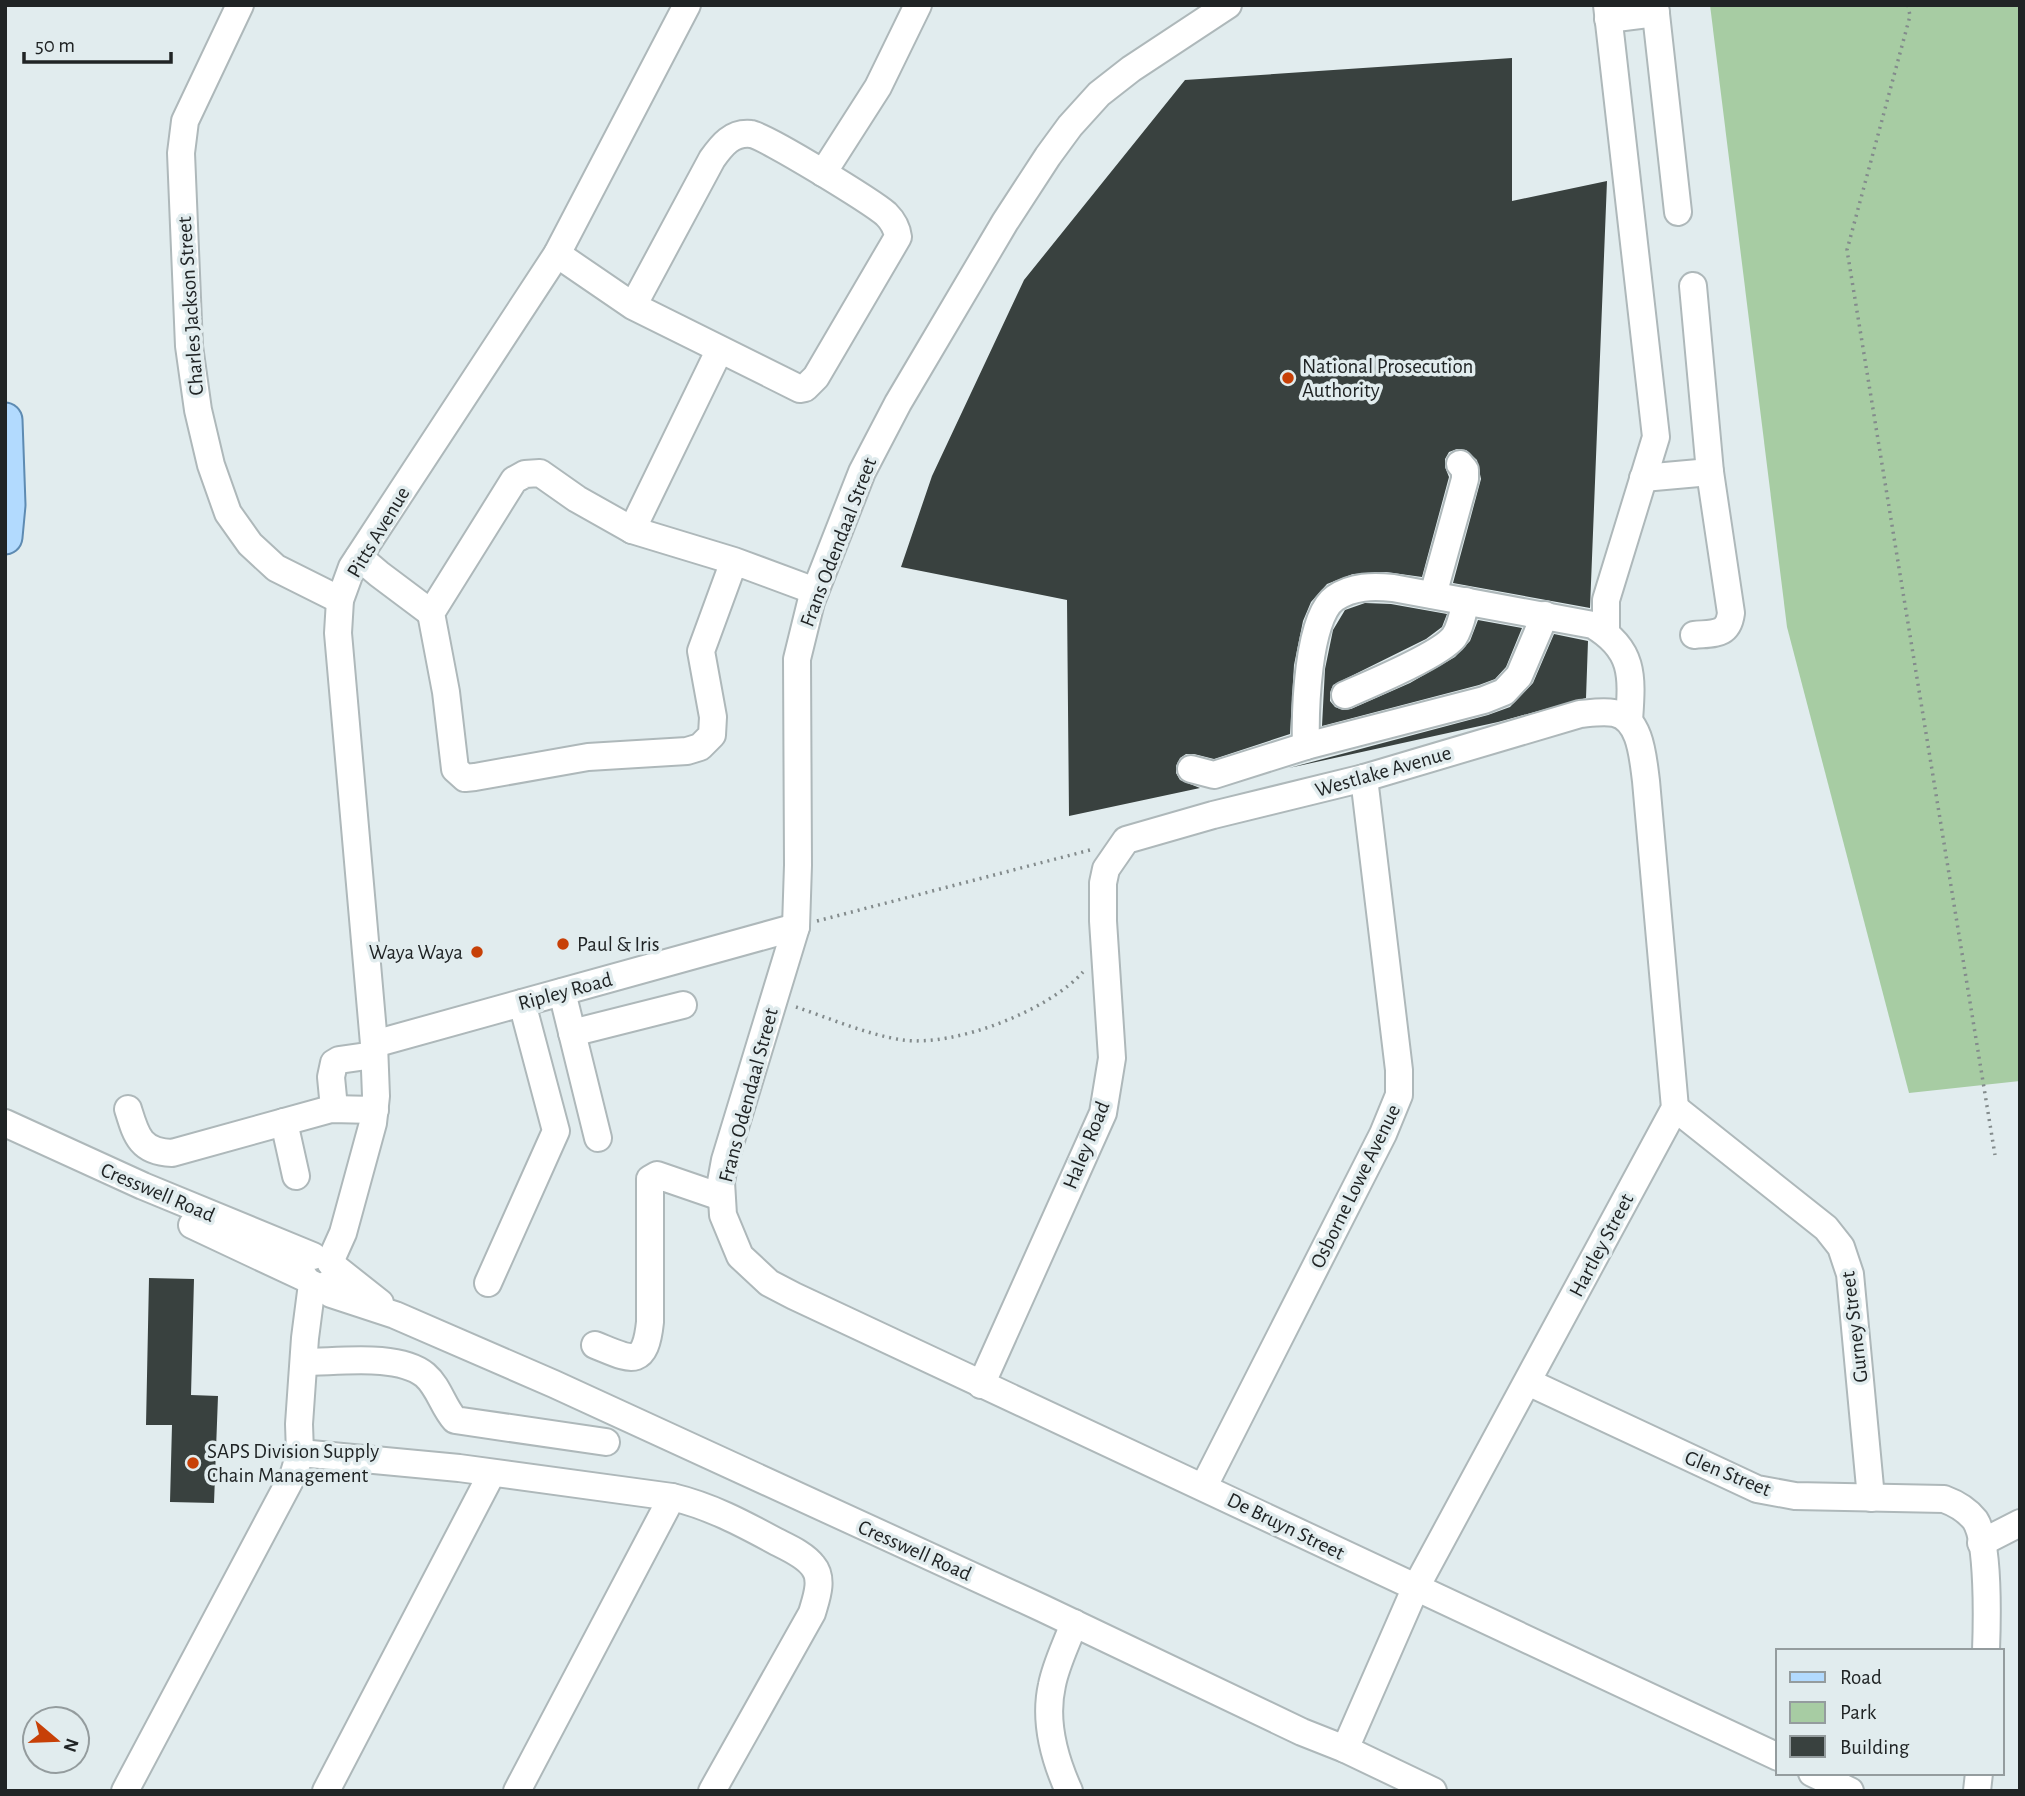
<svg xmlns="http://www.w3.org/2000/svg" width="2025" height="1796" font-family="'Alegreya Sans',sans-serif">
<style>
.green{fill:#a7cca3}
.building{fill:#39413f}
.lines{fill:none;stroke-linecap:round;stroke-linejoin:round}
.minor-casing{stroke:#aeb8ba;stroke-width:30}
.major-casing{stroke:#5e8bb2;stroke-width:37}
.path{stroke:#838b8c;stroke-width:3.5;stroke-dasharray:2 5;stroke-linecap:butt}
.minor{stroke:#fff;stroke-width:26}
.major{stroke:#b2dafe;stroke-width:33}
.poi-dot{fill:#c74007;stroke:#e1ecee;stroke-width:2.5}
.labels{text-anchor:middle;stroke-width:7;stroke-linejoin:round;paint-order:stroke}
.street-label{font-size:21px;fill:#202425;stroke:#e1ecee}
.poi-label{font-size:21px;fill:#202425;stroke:#e1ecee;text-anchor:start}
</style>
<rect width="100%" height="100%" fill="#e1ecee"/>
<path class="green" d="M 1710,5 L 2020,5 L 2020,1081 L 1909,1093 L 1787,627 Z"/>
<g class="building">
<path d="M 1512,58 L 1512,201 L 1607,181 L 1590,608 L 1453,583 L 1481,479 L 1477,460 L 1466,450 L 1457,449 L 1449,452 L 1445,459 L 1445,467 L 1449,477 L 1422,577 L 1386,572 L 1353,574 L 1327,584 L 1311,602 L 1303,621 L 1294,665 L 1290,734 L 1214,759 L 1194,754 L 1186,754 L 1180,758 L 1176,766 L 1176,773 L 1180,780 L 1200,788 L 1069,816 L 1067,600 L 901,567 L 932,476 L 1024,280 L 1185,80 Z"/>
<path d="M 1365,603 L 1391,604 L 1447,614 L 1442,627 L 1426,639 L 1333,685 L 1330,693 L 1330,701 L 1335,707 L 1343,710 L 1351,709 L 1410,683 L 1455,657 L 1470,641 L 1478,620 L 1522,628 L 1506,667 L 1495,679 L 1479,685 L 1322,726 L 1325,669 L 1333,630 L 1345,610 Z"/>
<path d="M 1554,634 L 1588,641 L 1586,698 L 1498,722 L 1289,768 L 1488,715 L 1510,707 L 1533,683 Z"/>
<path d="M 149,1278 L 194,1279 L 191,1395 L 218,1396 L 214,1503 L 170,1502 L 172,1425 L 146,1425 Z"/>
</g>
<g class="lines">
<g class="minor-casing">
<g id="minor">
<path d="M 240,5 L 185,121 L 181,153 L 189,346 L 198,410 L 211,465 L 228,513 L 250,544 L 276,568 L 340,600"/>
<path d="M 1228,5 L 1131,69 L 1099,94 L 1070,126 L 1048,156 L 1005,222 L 898,403 L 862,472 L 811,602 L 797,659 L 798,865 L 796,927 L 725,1160 L 721,1182 L 723,1215 L 740,1256 L 769,1283 L 794,1296 L 1778,1757"/>
<path d="M 1655,5 L 1678,212"/>
<path d="M 1608,19 L 1656,13"/>
<path d="M 823,173 L 878,87 L 918,5"/>
<path d="M 557,254 L 633,306 L 800,389 L 805,388 L 816,377 L 898,237 C 897,228 893,221 886,214 C 872,202 764,135 751,134 C 732,132 722,145 712,159 L 633,306"/>
<path d="M 1693,286 L 1710,472 L 1731,613 C 1728,636 1714,633 1694,635"/>
<path d="M 1643,478 L 1710,472"/>
<path d="M 632,530 L 719,351"/>
<path d="M 359,557 L 379,574 L 431,613"/>
<path d="M 734,561 L 701,651 L 713,717 L 712,735 L 700,747 L 687,751 L 588,757 L 475,777 L 465,778 L 455,769 L 446,692 L 431,613 L 514,480 L 525,474 L 540,473 L 577,499 L 632,530 L 734,561 L 815,591"/>
<path d="M 1433,595 L 1465,479 L 1465,470 L 1460,464"/>
<path d="M 1606,633 L 1606,600 L 1656,437 L 1607,5"/>
<path d="M 1345,695 C 1368,685 1440,655 1454,637 C 1461,627 1463,612 1466,601"/>
<path d="M 1306,746 L 1484,700 L 1504,692 L 1519,676 L 1545,615"/>
<path d="M 1191,769 L 1214,775 L 1306,746 C 1305,714 1307,617 1335,598 C 1353,586 1373,586 1393,588 L 1593,625 C 1635,650 1632,677 1629,721"/>
<path d="M 562,992 L 598,1138"/>
<path d="M 572,1033 L 683,1005"/>
<path d="M 374,1044 L 796,927"/>
<path d="M 334,1108 L 331,1077 L 334,1063 L 339,1060 L 374,1055"/>
<path d="M 1675,1108 L 1826,1228 L 1841,1247 L 1850,1274 L 1871,1498"/>
<path d="M 128,1109 C 136,1135 140,1152 172,1153 L 331,1109 L 375,1110"/>
<path d="M 284,1122 L 296,1176"/>
<path d="M 5,1123 L 143,1186 L 313,1256"/>
<path d="M 192,1225 L 305,1278"/>
<path d="M 330,1262 L 343,1233 L 373,1123 L 376,1096 L 374,1044 L 338,633 L 340,600 L 352,567 L 557,254 L 687,5"/>
<path d="M 332,1265 L 380,1303"/>
<path d="M 488,1283 L 556,1131 L 522,1003"/>
<path d="M 322,1286 L 331,1294 L 395,1315 L 554,1384 L 1042,1608 L 1302,1732 L 1345,1749 L 1433,1791"/>
<path d="M 595,1345 C 630,1359 645,1370 650,1322 L 650,1179 L 657,1175 L 721,1197"/>
<path d="M 304,1362 C 338,1362 398,1353 425,1375 C 439,1387 443,1407 455,1420 L 606,1442"/>
<path d="M 1528,1382 L 1757,1489 L 1795,1496 L 1944,1499 C 1955,1503 1967,1510 1975,1520 C 1989,1541 1987,1624 1986,1651"/>
<path d="M 981,1385 L 1103,1113 L 1112,1058 L 1103,921 L 1103,883 L 1106,869 L 1126,840 L 1213,815 L 1364,778 L 1580,714 C 1591,713 1603,711 1614,713 C 1641,718 1643,759 1646,781 L 1675,1108 L 1415,1589 L 1345,1749"/>
<path d="M 300,1453 L 459,1468 L 672,1497 C 710,1506 742,1523 777,1542 C 789,1548 805,1555 813,1566 C 824,1579 816,1599 812,1613 L 712,1791"/>
<path d="M 1204,1486 L 1383,1134 L 1399,1095 L 1399,1070 L 1364,778"/>
<path d="M 1981,1543 L 2020,1523"/>
<path d="M 1812,1773 L 1850,1791"/>
<path d="M 125,1791 L 294,1473 L 300,1453 L 299,1424 L 305,1338 L 312,1284"/>
<path d="M 326,1791 L 492,1473"/>
<path d="M 517,1791 L 672,1497"/>
<path d="M 1069,1791 C 1054,1758 1044,1720 1052,1685 C 1056,1664 1067,1643 1074,1623"/>
<path d="M 1977,1791 L 1979,1773"/>
</g>
</g>
<g class="major-casing">
<path id="major" d="M 5,420 L 8,505 L 5,537"/>
</g>
<g class="path">
<path d="M 1908,5 L 1910,16 L 1847,250 L 1995,1155"/>
<path d="M 817,921 L 1094,849"/>
<path d="M 796,1007 C 829,1018 868,1035 903,1040 C 955,1047 1048,1011 1083,972"/>
</g>
<use href="#minor" class="minor"/>
<use href="#major" class="major"/>
</g>
<g class="poi-dot">
<circle cx="1288" cy="378" r="7"/>
<circle cx="563" cy="944" r="7"/>
<circle cx="477" cy="952" r="7"/>
<circle cx="193" cy="1463" r="7"/>
</g>
<g class="labels">
<g class="street-label">
<text transform="translate(190 306) rotate(-94)" y="7">Charles Jackson Street</text>
<text transform="translate(378 532) rotate(-59)" y="7">Pitts Avenue</text>
<text transform="translate(838 542) rotate(-69)" y="7">Frans Odendaal Street</text>
<text transform="translate(1383 771) rotate(-16)" y="7">Westlake Avenue</text>
<text transform="translate(565 991) rotate(-15)" y="7">Ripley Road</text>
<text transform="translate(748 1095) rotate(-75)" y="7">Frans Odendaal Street</text>
<text transform="translate(1086 1145) rotate(-68)" y="7">Haley Road</text>
<text transform="translate(1355 1186) rotate(-64)" y="7">Osborne Lowe Avenue</text>
<text transform="translate(158 1192) rotate(23)" y="7">Cresswell Road</text>
<text transform="translate(1601 1245) rotate(-62)" y="7">Hartley Street</text>
<text transform="translate(1854 1327) rotate(-97)" y="7">Gurney Street</text>
<text transform="translate(1728 1473) rotate(22)" y="7">Glen Street</text>
<text transform="translate(1286 1526) rotate(26)" y="7">De Bruyn Street</text>
<text transform="translate(915 1550) rotate(24)" y="7">Cresswell Road</text>
</g>
<g class="poi-label">
<text x="1302" y="373">National Prosecution<tspan x="1302" dy="24">Authority</tspan></text>
<text x="577" y="951">Paul &amp; Iris</text>
<text x="463" y="959" text-anchor="end">Waya Waya</text>
<text x="207" y="1458">SAPS Division Supply<tspan x="207" dy="24">Chain Management</tspan></text>
</g>
</g>
<rect width="2025" height="1796" fill="none" stroke="#202425" stroke-width="14"/>
<rect x="1776" y="1649" width="228" height="126" fill="#e1ecee" stroke="#949c9e" stroke-width="2"/>
<rect x="1790" y="1672" width="35" height="10" fill="#b2dafe" stroke="#949c9e" stroke-width="2"/>
<text x="1840" y="1684" font-size="21" fill="#202425">Road</text>
<rect x="1790" y="1702" width="35" height="21" fill="#a7cca3" stroke="#949c9e" stroke-width="2"/>
<text x="1840" y="1719" font-size="21" fill="#202425">Park</text>
<rect x="1790" y="1736" width="35" height="21" fill="#39413f" stroke="#949c9e" stroke-width="2"/>
<text x="1840" y="1754" font-size="21" fill="#202425">Building</text>
<g transform="translate(56 1740) rotate(109)"><circle r="33" fill="#e1ecee" stroke="#949c9e" stroke-width="2"/>
<path d="M0-5L12 26L0 18L-12 26Z" fill="#c74007"/>
<text y="-10" font-size="19" font-weight="bold" text-anchor="middle" fill="#202425">N</text>
</g>
<path d="M24 52v10h147v-10" fill="none" stroke="#202425" stroke-width="3.5"/>
<text x="35" y="52" font-size="21" fill="#202425" stroke="#e1ecee" stroke-width="5" paint-order="stroke">50 m</text>
</svg>
